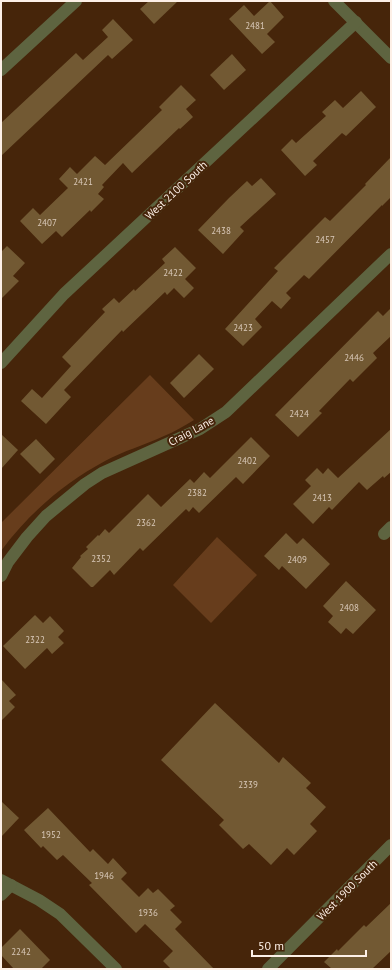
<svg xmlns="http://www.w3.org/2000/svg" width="392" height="970" font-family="'PT Sans',sans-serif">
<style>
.green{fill:#673d1c}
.building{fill:#725933}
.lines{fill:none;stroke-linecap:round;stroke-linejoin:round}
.minor{stroke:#5e6440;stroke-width:12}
.labels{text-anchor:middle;stroke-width:4;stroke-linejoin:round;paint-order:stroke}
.number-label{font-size:9px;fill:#dacaba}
.street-label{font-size:11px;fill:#fdf0e7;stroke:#46250a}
</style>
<rect width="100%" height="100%" fill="#46250a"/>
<g class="green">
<path d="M 150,375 L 194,420 C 184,426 174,432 164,436 C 145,445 123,451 105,461 C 64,483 28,514 1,551 L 1,523 Z"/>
<path d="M 217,537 L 257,575 L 211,623 L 173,585 Z"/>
</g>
<g class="building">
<path d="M 149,1 L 178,1 L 154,24 L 140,9 Z"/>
<path d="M 270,1 L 284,17 L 267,34 L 275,42 L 262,54 L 229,19 L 244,5 L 254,16 Z"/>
<path d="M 113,19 L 133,40 L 112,59 L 108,55 L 1,156 L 1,123 L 76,53 L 83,60 L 108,37 L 102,30 Z"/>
<path d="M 232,54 L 246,70 L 224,90 L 210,75 Z"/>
<path d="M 181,85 L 196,100 L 186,109 L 193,117 L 180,129 L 179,128 L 132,173 L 123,163 L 102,185 L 104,187 L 98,194 L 104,199 L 91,212 L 90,210 L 62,237 L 56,231 L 42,244 L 20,221 L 33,208 L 40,215 L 68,188 L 59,179 L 70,167 L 77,174 L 95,156 L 105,165 L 162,110 L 159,107 Z"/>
<path d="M 361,91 L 376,107 L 346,136 L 342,133 L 313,161 L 317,165 L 305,176 L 281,150 L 292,139 L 296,143 L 326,116 L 322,112 L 335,100 L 343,108 Z"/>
<path d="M 391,157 L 391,197 L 382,206 L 382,205 L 309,279 L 304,275 L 286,293 L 291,298 L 281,309 L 272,301 L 255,319 L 262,327 L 243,346 L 225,329 L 278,271 L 274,268 L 325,217 L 330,221 L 366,185 L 365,184 Z"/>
<path d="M 261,178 L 276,194 L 240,227 L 244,231 L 223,254 L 198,230 L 229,198 L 247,181 L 252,186 Z"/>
<path d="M 7,246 L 25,263 L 13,276 L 19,281 L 1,299 L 1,252 Z"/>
<path d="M 175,247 L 196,268 L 185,279 L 194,288 L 184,298 L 174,288 L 167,295 L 165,292 L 123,332 L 122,330 L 64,390 L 71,397 L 46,424 L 21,401 L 32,389 L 42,398 L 71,366 L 62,357 L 105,312 L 102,309 L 114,298 L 119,303 L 134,289 L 135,291 L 165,263 L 162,259 Z"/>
<path d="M 391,308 L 391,336 L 373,353 L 377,358 L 353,382 L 350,379 L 319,411 L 322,413 L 298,437 L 275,415 L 378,311 L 383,316 Z"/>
<path d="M 199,354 L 214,369 L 184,398 L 170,383 Z"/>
<path d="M 391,429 L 391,472 L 384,478 L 383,476 L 367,490 L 359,482 L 332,510 L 329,507 L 313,524 L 293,504 L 311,486 L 305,480 L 317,468 L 323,474 L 328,468 L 338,478 Z"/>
<path d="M 1,434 L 18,450 L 1,469 Z"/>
<path d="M 251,437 L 270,456 L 243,484 L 236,477 L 199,513 L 193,507 L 189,512 L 186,509 L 143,551 L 140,548 L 114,575 L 110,570 L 93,587 L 91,587 L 72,568 L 81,557 L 80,556 L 88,549 L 86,547 L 98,535 L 99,536 L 105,529 L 109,533 L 148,494 L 161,507 L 190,479 L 194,483 L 204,472 L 210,478 Z"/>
<path d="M 36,439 L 55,459 L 40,474 L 20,454 Z"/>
<path d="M 286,533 L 297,544 L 303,538 L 330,564 L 306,589 L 282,566 L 279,570 L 264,556 Z"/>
<path d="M 346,581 L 376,610 L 353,634 L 346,628 L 341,634 L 328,622 L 333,616 L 323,606 Z"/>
<path d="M 35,615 L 43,623 L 50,616 L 64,631 L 58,637 L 64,643 L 52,654 L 47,648 L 25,669 L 3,646 Z"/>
<path d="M 1,679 L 16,695 L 9,701 L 15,707 L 1,721 Z"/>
<path d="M 215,703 L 279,763 L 283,757 L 311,783 L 306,788 L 326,807 L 310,824 L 317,831 L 294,855 L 287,848 L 271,865 L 249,844 L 243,849 L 219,825 L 224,820 L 161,760 Z"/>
<path d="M 1,801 L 19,818 L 1,837 Z"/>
<path d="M 48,808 L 90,852 L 93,849 L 108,864 L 113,858 L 127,873 L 121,879 L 139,897 L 148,888 L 153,893 L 158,889 L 175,906 L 170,910 L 182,922 L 175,929 L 214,969 L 171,969 L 163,961 L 173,951 L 145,924 L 136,933 L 89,885 L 92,883 L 63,855 L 57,860 L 43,846 L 41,848 L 24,830 Z"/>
<path d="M 391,903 L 391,951 L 372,969 L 332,969 L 324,962 L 337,949 L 338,951 L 364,925 L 366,927 Z"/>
<path d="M 20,929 L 50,960 L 41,969 L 14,969 L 1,955 L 1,948 Z"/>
</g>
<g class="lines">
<g class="minor">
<path d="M 334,1 L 391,58"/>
<path d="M 1,70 L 76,1"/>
<path d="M 1,363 L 64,294 L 356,22"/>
<path d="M 384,534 L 391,527"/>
<path d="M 1,576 L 8,562 L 27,537 L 46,516 L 85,484 L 102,473 L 200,429 L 226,412 L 391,254"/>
<path d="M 1,880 L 39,900 L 60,914 L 116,969"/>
<path d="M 1,895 L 11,885"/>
<path d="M 268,969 L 391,845"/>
</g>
</g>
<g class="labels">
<g class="number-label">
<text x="255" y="29">2481</text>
<text x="83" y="185">2421</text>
<text x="47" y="226">2407</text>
<text x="221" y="234">2438</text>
<text x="325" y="243">2457</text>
<text x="173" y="276">2422</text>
<text x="243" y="331">2423</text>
<text x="354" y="361">2446</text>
<text x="299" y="417">2424</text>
<text x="247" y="464">2402</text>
<text x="197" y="496">2382</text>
<text x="322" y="501">2413</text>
<text x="146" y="526">2362</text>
<text x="101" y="562">2352</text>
<text x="297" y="563">2409</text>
<text x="349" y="611">2408</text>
<text x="35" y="643">2322</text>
<text x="248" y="788">2339</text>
<text x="51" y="838">1952</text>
<text x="104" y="879">1946</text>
<text x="148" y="916">1936</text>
<text x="21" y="955">2242</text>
</g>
<g class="street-label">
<text transform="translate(176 190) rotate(-43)" y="4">West 2100 South</text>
<text transform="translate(191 431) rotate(-28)" y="4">Craig Lane</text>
<text transform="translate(347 890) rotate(-45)" y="4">West 1900 South</text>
</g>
</g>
<rect width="392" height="970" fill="none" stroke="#fdf0e7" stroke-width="4"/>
<path d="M252 950v6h114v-6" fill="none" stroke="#fdf0e7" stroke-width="2"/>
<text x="258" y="950" font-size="12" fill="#fdf0e7" stroke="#46250a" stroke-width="3" paint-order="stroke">50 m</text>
</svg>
